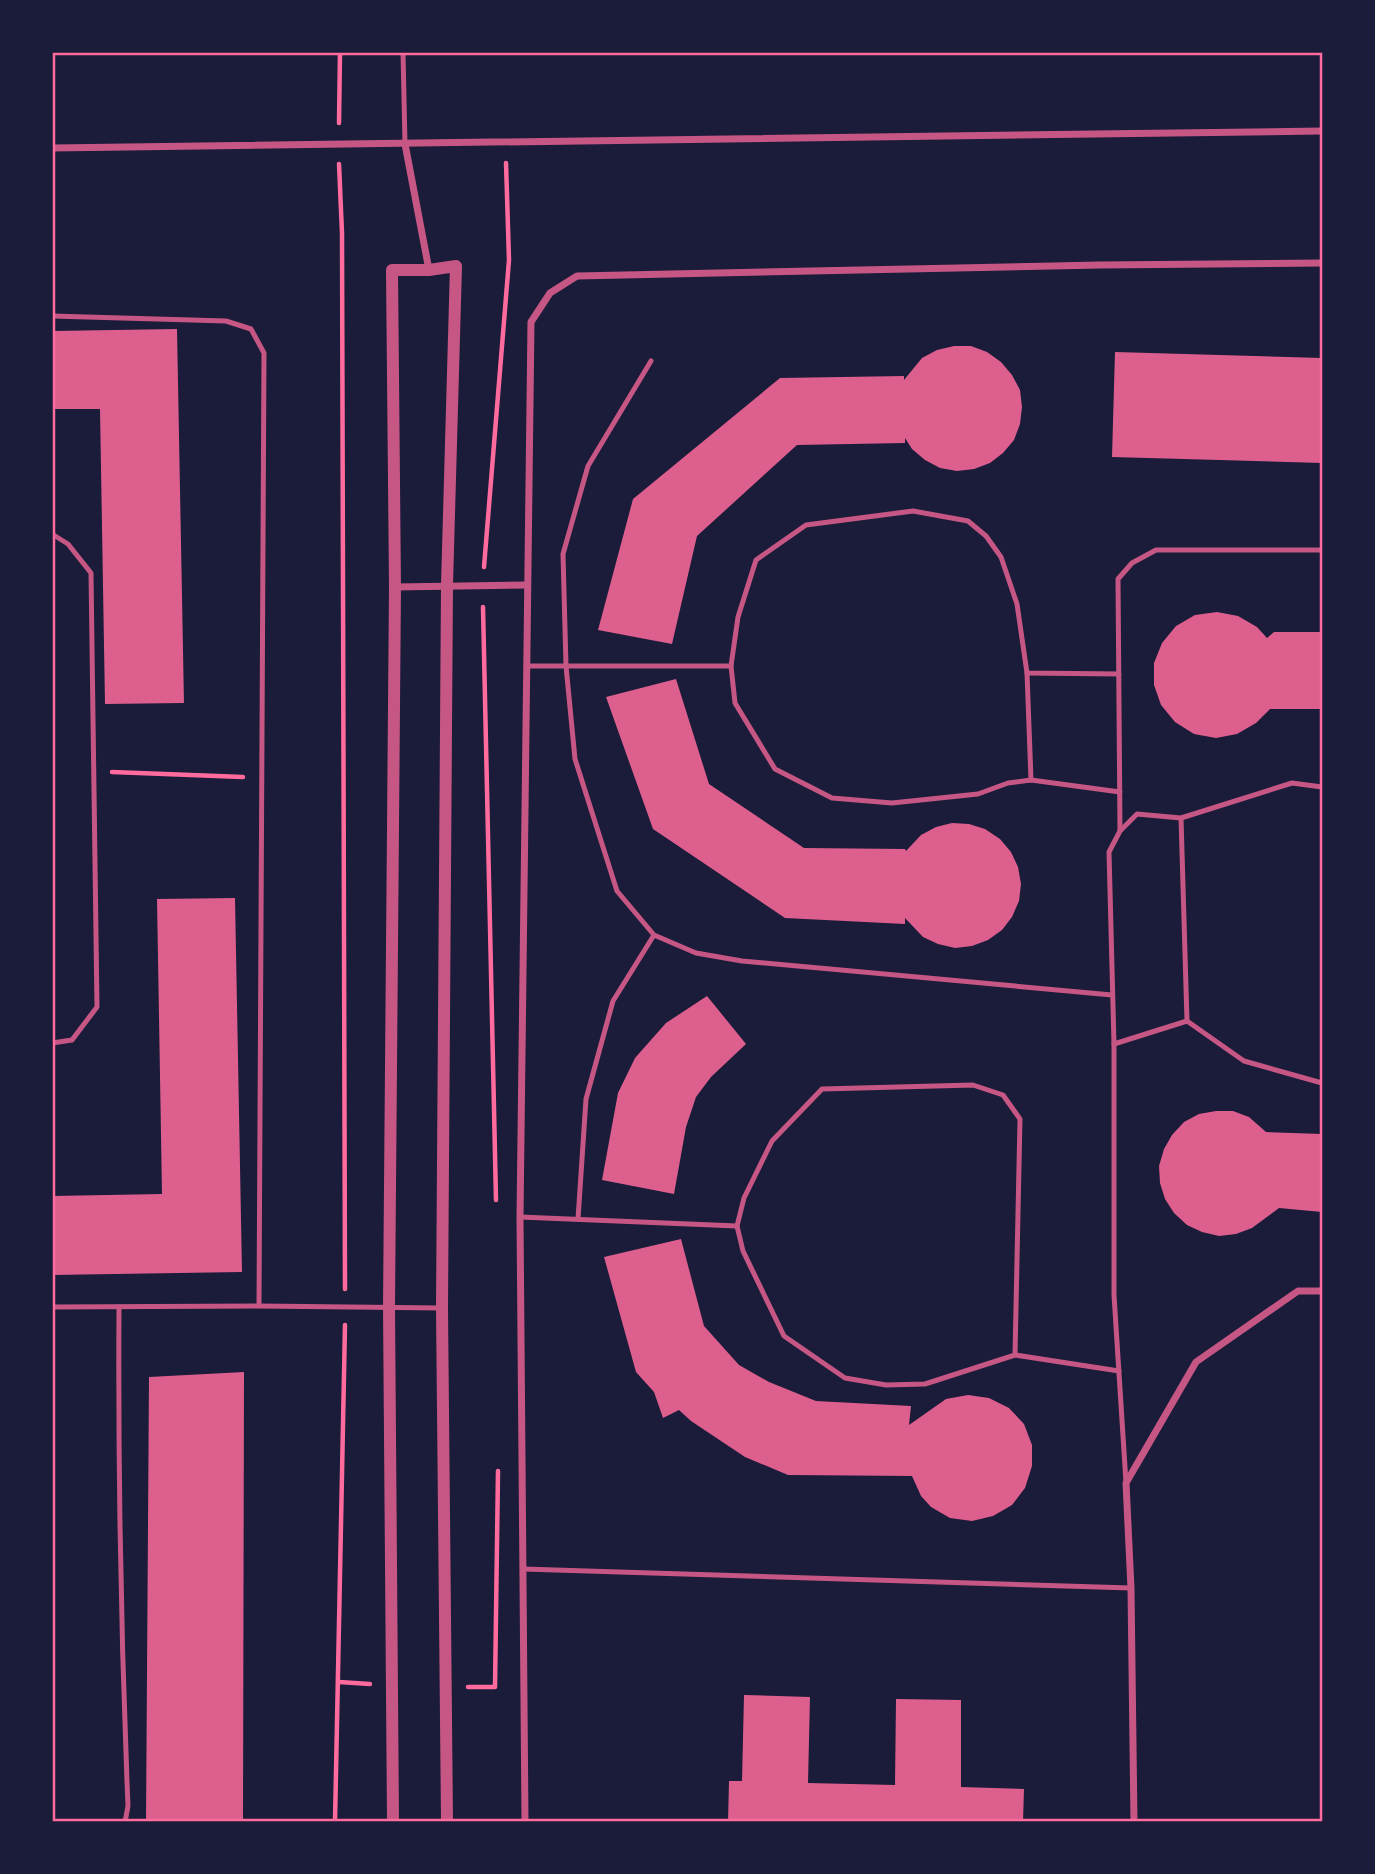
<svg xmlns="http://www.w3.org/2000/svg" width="1375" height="1874" font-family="Rubik,sans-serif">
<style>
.building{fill:#dd5f8e}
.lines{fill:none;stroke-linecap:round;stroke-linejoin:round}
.path{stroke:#ff6b9d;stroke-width:4.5}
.service{stroke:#c65784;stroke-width:5}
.minor{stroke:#c65784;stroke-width:7}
.tertiary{stroke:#c65784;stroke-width:12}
.neatline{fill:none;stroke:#ff6b9d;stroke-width:2.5}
</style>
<rect width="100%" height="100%" fill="#1b1b3a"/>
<g class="building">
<path d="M 177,329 L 184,703 L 105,704 L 100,409 L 52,409 L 52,331 Z"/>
<path d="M 954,346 L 971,346 L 987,352 L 1001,362 L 1012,375 L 1020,390 L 1022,407 L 1020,424 L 1014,440 L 1003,453 L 990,463 L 974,469 L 957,471 L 940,468 L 925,460 L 912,449 L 905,438 L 905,443 L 797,445 L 697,536 L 672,644 L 598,630 L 633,499 L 780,378 L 904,376 L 904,380 L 922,358 L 937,350 Z"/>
<path d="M 1115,352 L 1322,358 L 1322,463 L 1112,457 Z"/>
<path d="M 1217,612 L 1238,616 L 1257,627 L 1267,638 L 1274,632 L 1322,632 L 1322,709 L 1270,709 L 1256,723 L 1237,734 L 1216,738 L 1194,734 L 1175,722 L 1161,705 L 1154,685 L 1154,663 L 1162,643 L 1176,626 L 1195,615 Z"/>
<path d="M 676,679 L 709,784 L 804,848 L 905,849 L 906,851 L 921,835 L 936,827 L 952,823 L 969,824 L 985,829 L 1000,839 L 1011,852 L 1018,867 L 1021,884 L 1019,901 L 1012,917 L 1002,930 L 988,940 L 972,946 L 955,948 L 938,944 L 923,937 L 905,918 L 905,924 L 785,918 L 653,829 L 606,697 Z"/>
<path d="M 235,898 L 242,1272 L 52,1275 L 52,1196 L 162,1194 L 157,899 Z"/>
<path d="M 707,996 L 746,1044 L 711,1077 L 696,1097 L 686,1127 L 674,1194 L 602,1180 L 618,1093 L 635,1058 L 666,1023 Z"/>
<path d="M 1216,1111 L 1233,1111 L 1249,1117 L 1266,1132 L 1322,1134 L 1322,1212 L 1279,1208 L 1252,1228 L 1236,1234 L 1219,1236 L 1202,1232 L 1187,1225 L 1174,1213 L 1165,1199 L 1160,1183 L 1159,1166 L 1164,1149 L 1172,1135 L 1184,1122 L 1199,1114 Z"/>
<path d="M 681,1239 L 704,1326 L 739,1365 L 769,1382 L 816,1401 L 911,1406 L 909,1425 L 946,1399 L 968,1395 L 989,1398 L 1009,1408 L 1024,1424 L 1032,1445 L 1032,1466 L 1025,1488 L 1012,1505 L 993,1516 L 972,1521 L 950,1518 L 931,1507 L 921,1496 L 912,1476 L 788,1475 L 745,1457 L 691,1421 L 679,1410 L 663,1418 L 654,1392 L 636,1372 L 604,1257 Z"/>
<path d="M 244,1372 L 243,1822 L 146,1822 L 149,1377 Z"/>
<path d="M 744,1695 L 810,1697 L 808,1783 L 895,1785 L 896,1699 L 961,1700 L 961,1787 L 1024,1789 L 1023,1822 L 728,1822 L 729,1781 L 742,1781 Z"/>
</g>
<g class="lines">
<g class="path">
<path d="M 339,123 L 340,52"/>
<path d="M 339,164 L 342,233 L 345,1289"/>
<path d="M 484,567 L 509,260 L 506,163"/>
<path d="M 483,607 L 496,1200"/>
<path d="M 112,772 L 243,777"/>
<path d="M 339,1682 L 370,1684"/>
<path d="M 468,1687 L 495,1687 L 498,1471"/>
<path d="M 335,1822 L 345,1325"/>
</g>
<g class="service">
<path d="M 403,52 L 405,144"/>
<path d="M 52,316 L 226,321 L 251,329 L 264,353 L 259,1306"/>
<path d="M 651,361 L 588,466 L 563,554 L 566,666 L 575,759 L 617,891 L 654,935 L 696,953 L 742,961 L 1112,995"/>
<path d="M 52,534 L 68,544 L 91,573 L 97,1007 L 72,1040 L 52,1043"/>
<path d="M 527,666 L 731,666"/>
<path d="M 1027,673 L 1031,780"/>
<path d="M 1119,674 L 1027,673 L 1017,604 L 1001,557 L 986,536 L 968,521 L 913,511 L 806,525 L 756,560 L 738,617 L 731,666 L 735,703 L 775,769 L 832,798 L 892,803 L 978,794 L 1008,783 L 1031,780 L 1120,792"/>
<path d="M 1181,818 L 1187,1021"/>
<path d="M 1120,831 L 1118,579 L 1132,563 L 1156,550 L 1322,550"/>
<path d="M 1187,1021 L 1244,1061 L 1322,1083"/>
<path d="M 1114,1044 L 1187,1021"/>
<path d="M 520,1217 L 737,1226"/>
<path d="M 578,1219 L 586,1099 L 613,1001 L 654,935"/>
<path d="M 52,1307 L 259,1306 L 441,1308"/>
<path d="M 119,1307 C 118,1473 121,1639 128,1806 L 125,1822"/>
<path d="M 1015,1355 L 1020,1119 L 1003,1095 L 973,1085 L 822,1089 L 772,1141 L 744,1198 L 737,1226 L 743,1251 L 784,1336 L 845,1378 L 886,1385 L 925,1384 L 1015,1355 L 1119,1371"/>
<path d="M 1126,1483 L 1114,1295 L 1114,1044 L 1109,852 L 1120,831 L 1137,814 L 1181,818 L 1292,783 L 1322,787"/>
<path d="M 523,1569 L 1131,1588"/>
</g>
<g class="minor">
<path d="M 405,144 L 429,270"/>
<path d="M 52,148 L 1322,131"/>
<path d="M 395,587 L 527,585"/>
<path d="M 525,1822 L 520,1217 L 531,322 L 550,293 L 577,276 L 1100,265 L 1322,263"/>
<path d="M 1134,1822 L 1131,1588 L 1126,1483 L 1196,1362 L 1298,1291 L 1322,1291"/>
</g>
<path class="tertiary" d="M 393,1822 L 389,1307 L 395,587 L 392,270 L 429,270 L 456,266 L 447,585 L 442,1308 L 447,1822"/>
</g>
<rect width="1375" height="1874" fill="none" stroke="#1b1b3a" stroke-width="108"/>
<rect x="54" y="54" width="1267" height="1766" class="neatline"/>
</svg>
